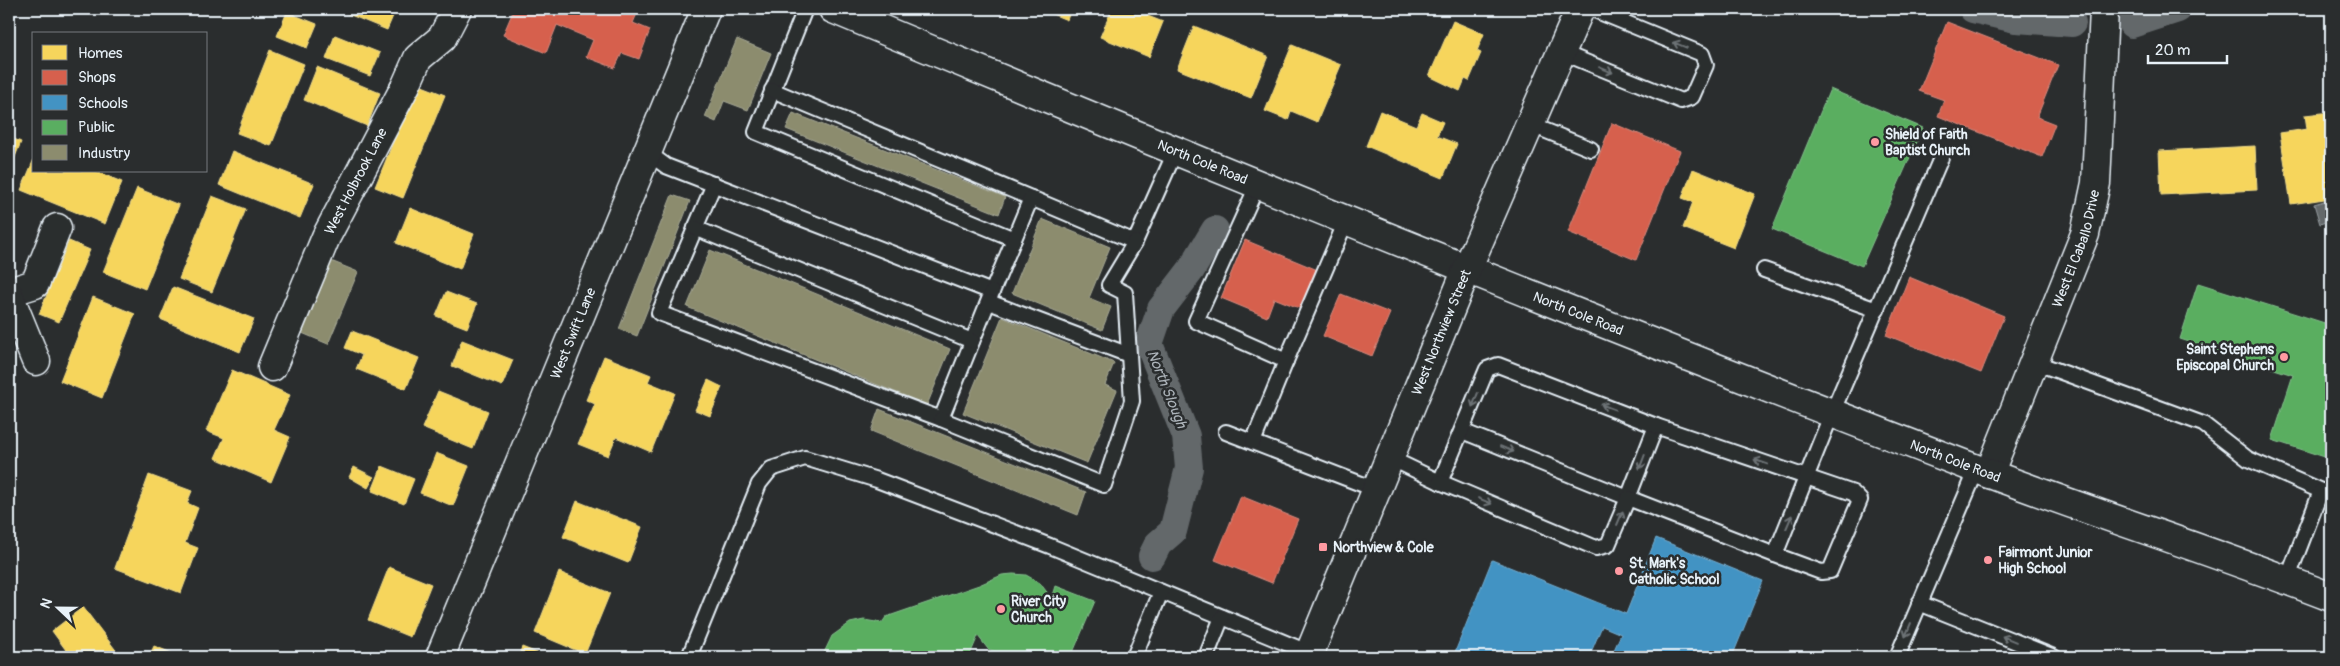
<svg xmlns="http://www.w3.org/2000/svg" width="2340" height="666" font-family="Pangolin,sans-serif">
<style>
.water{fill:#63686b;stroke:#989fa3}
.homes{fill:#f6d55c;stroke:#f2dd8b}
.shops{fill:#d6604d;stroke:#db8c80}
.schools{fill:#4393c3;stroke:#74afd3}
.public{fill:#5aae61;stroke:#85c28e}
.industry{fill:#8c8c6e;stroke:#a8aa97}
.lines{fill:none;stroke-linecap:round;stroke-linejoin:round}
.canal{stroke:#63686b;stroke-width:28}
.lane-casing{stroke:#e8f1f8;stroke-width:18}
.street-casing{stroke:#e8f1f8;stroke-width:31}
.secondary-casing{stroke:#e8f1f8;stroke-width:31}
.lane{stroke:#2a2d2e;stroke-width:14}
.street{stroke:#2a2d2e;stroke-width:28}
.secondary{stroke:#2a2d2e;stroke-width:28}
.oneway{stroke:#6c7275}
.poi-dot{fill:#ff9aa2;stroke:#2a2d2e;stroke-width:2}
.labels{text-anchor:middle;stroke-width:5;stroke-linejoin:round;paint-order:stroke}
.poi-label{font-size:14px;font-weight:bold;fill:#e8f1f8;stroke:#2a2d2e;text-anchor:start}
.street-label{font-size:14px;fill:#e8f1f8;stroke:#2a2d2e}
.water-label{font-size:15px;font-style:italic;fill:#acb3b9;stroke:#2a2d2e}
</style>
<rect width="100%" height="100%" fill="#2a2d2e"/>
<filter id="ink" filterUnits="userSpaceOnUse"><feTurbulence type="fractalNoise" baseFrequency=".02" numOctaves="2"/><feDisplacementMap in="SourceGraphic" scale="10" xChannelSelector="R" yChannelSelector="G"/><feConvolveMatrix kernelMatrix="1 2 1 2 8 2 1 2 1" color-interpolation-filters="sRGB"/></filter>
<g filter="url(#ink)">
<path class="water" d="M 2331,199 L 2331,220 L 2320,224 L 2314,204 Z"/>
<g class="homes">
<path d="M 336,9 L 396,9 L 387,30 Z"/>
<path d="M 1040,9 L 1071,9 L 1067,20 Z"/>
<path d="M 1112,9 L 1151,9 L 1148,16 L 1163,22 L 1149,57 L 1100,37 Z"/>
<path d="M 287,12 L 317,24 L 307,48 L 277,36 Z"/>
<path d="M 1453,21 L 1484,34 L 1477,51 L 1481,53 L 1469,81 L 1465,79 L 1460,91 L 1429,76 Z"/>
<path d="M 1194,26 L 1268,56 L 1251,98 L 1177,69 Z"/>
<path d="M 335,35 L 380,53 L 370,76 L 326,59 Z"/>
<path d="M 1292,45 L 1341,65 L 1317,122 L 1291,111 L 1288,120 L 1265,111 Z"/>
<path d="M 270,50 L 304,64 L 271,146 L 237,133 Z"/>
<path d="M 317,67 L 380,93 L 367,126 L 304,100 Z"/>
<path d="M 417,84 L 445,95 L 403,198 L 375,187 Z"/>
<path d="M 1380,111 L 1416,126 L 1422,113 L 1443,122 L 1437,136 L 1457,144 L 1443,178 L 1366,146 Z"/>
<path d="M 2331,112 L 2331,198 L 2291,204 L 2280,133 L 2307,129 L 2305,115 Z"/>
<path d="M 9,137 L 21,142 L 9,172 Z"/>
<path d="M 2255,146 L 2257,190 L 2161,195 L 2159,151 Z"/>
<path d="M 232,151 L 314,184 L 300,218 L 219,185 Z"/>
<path d="M 34,159 L 34,171 L 95,171 L 122,182 L 105,224 L 21,190 Z"/>
<path d="M 1693,169 L 1755,194 L 1734,248 L 1683,228 L 1693,202 L 1682,198 Z"/>
<path d="M 137,188 L 179,205 L 145,289 L 103,272 Z"/>
<path d="M 212,196 L 246,209 L 212,292 L 179,279 Z"/>
<path d="M 410,208 L 474,234 L 460,269 L 396,243 Z"/>
<path d="M 69,241 L 90,250 L 59,322 L 39,314 Z"/>
<path d="M 173,287 L 254,319 L 240,352 L 160,319 Z"/>
<path d="M 446,292 L 477,304 L 467,328 L 436,316 Z"/>
<path d="M 93,297 L 135,314 L 102,398 L 60,381 Z"/>
<path d="M 352,331 L 419,358 L 406,389 L 356,369 L 362,355 L 345,348 Z"/>
<path d="M 462,340 L 513,360 L 502,386 L 452,366 Z"/>
<path d="M 604,356 L 651,375 L 648,382 L 675,393 L 651,452 L 616,437 L 608,456 L 578,444 L 595,404 L 586,400 Z"/>
<path d="M 232,370 L 290,395 L 274,430 L 290,437 L 271,482 L 215,458 L 224,438 L 206,431 Z"/>
<path d="M 708,380 L 722,387 L 710,416 L 695,410 Z"/>
<path d="M 438,391 L 488,411 L 473,449 L 422,428 Z"/>
<path d="M 436,453 L 469,466 L 453,506 L 420,493 Z"/>
<path d="M 382,466 L 414,479 L 404,504 L 372,491 Z"/>
<path d="M 354,467 L 374,477 L 368,488 L 349,477 Z"/>
<path d="M 149,475 L 192,491 L 187,503 L 198,508 L 185,543 L 198,548 L 181,593 L 115,568 Z"/>
<path d="M 577,501 L 642,527 L 628,563 L 563,537 Z"/>
<path d="M 389,567 L 431,584 L 410,637 L 368,620 Z"/>
<path d="M 559,572 L 610,593 L 585,654 L 535,633 Z"/>
<path d="M 83,607 L 121,657 L 71,657 L 52,631 Z"/>
<path d="M 154,646 L 182,657 L 149,657 Z"/>
<path d="M 522,647 L 547,657 L 518,657 Z"/>
</g>
<g class="shops">
<path d="M 514,9 L 639,9 L 633,23 L 650,30 L 639,59 L 622,53 L 615,68 L 586,57 L 593,40 L 557,25 L 546,53 L 503,35 Z"/>
<path d="M 1947,22 L 2058,65 L 2037,117 L 2055,124 L 2042,157 L 1938,116 L 1944,100 L 1919,91 Z"/>
<path d="M 1612,123 L 1680,151 L 1636,260 L 1568,232 Z"/>
<path d="M 1245,240 L 1320,271 L 1304,310 L 1274,298 L 1267,317 L 1221,298 Z"/>
<path d="M 1909,277 L 2004,316 L 1981,373 L 1886,335 Z"/>
<path d="M 1341,294 L 1390,313 L 1372,356 L 1323,336 Z"/>
<path d="M 1241,496 L 1298,519 L 1272,583 L 1215,560 Z"/>
</g>
<path class="schools" d="M 1656,538 L 1763,581 L 1732,657 L 1611,657 L 1621,634 L 1602,626 L 1589,657 L 1453,657 L 1492,560 L 1626,614 Z"/>
<g class="public">
<path d="M 1830,89 L 1923,128 L 1862,266 L 1772,229 Z"/>
<path d="M 2198,283 L 2331,325 L 2331,459 L 2272,440 L 2293,375 L 2180,339 Z"/>
<path d="M 1013,574 L 1026,575 L 1040,583 L 1052,599 L 1056,586 L 1095,601 L 1071,657 L 1009,657 L 988,649 L 978,636 L 969,657 L 822,657 L 832,636 L 850,623 L 864,620 L 882,623 L 886,617 L 979,585 L 1002,575 Z"/>
</g>
<g class="industry">
<path d="M 737,39 L 771,53 L 748,110 L 724,101 L 716,122 L 705,117 Z"/>
<path d="M 793,113 L 1005,197 L 999,214 L 786,129 Z"/>
<path d="M 672,195 L 690,201 L 637,336 L 619,329 Z"/>
<path d="M 1042,219 L 1110,247 L 1089,298 L 1111,307 L 1102,330 L 1012,293 Z"/>
<path d="M 710,250 L 950,349 L 927,405 L 687,307 Z"/>
<path d="M 331,261 L 358,272 L 328,344 L 302,333 Z"/>
<path d="M 1002,317 L 1114,363 L 1105,385 L 1117,390 L 1087,463 L 963,413 Z"/>
<path d="M 879,409 L 1086,492 L 1078,515 L 871,431 Z"/>
</g>
<g class="lines">
<g class="canal">
<path d="M 1973,9 L 2016,19 L 2072,23"/>
<path d="M 2132,24 L 2178,9"/>
<path d="M 1152,556 L 1158,544 L 1173,531 L 1189,468 L 1186,436 L 1149,344 L 1161,309 L 1191,270 L 1215,230"/>
</g>
<g class="lane-casing">
<g id="lane">
<path d="M 805,9 L 756,132 L 1014,239"/>
<path d="M 1561,52 L 1681,101 L 1692,97 L 1706,65 L 1702,54 L 1592,9"/>
<path d="M 772,90 L 1031,198"/>
<path d="M 1529,124 L 1591,149"/>
<path d="M 647,152 L 666,166 L 992,292 L 1031,198 L 1135,242 L 1175,152"/>
<path d="M 714,184 L 659,313 L 941,419 L 992,292"/>
<path d="M 1257,186 L 1196,321 L 1286,361 L 1346,221"/>
<path d="M 695,228 L 972,341"/>
<path d="M 1764,270 L 1877,310"/>
<path d="M 989,302 L 1129,355"/>
<path d="M 2034,362 L 2203,424 L 2248,459 L 2321,491 L 2331,492"/>
<path d="M 941,419 L 1104,485 L 1132,401 L 1125,293 L 1109,285 L 1135,242"/>
<path d="M 1462,431 L 1628,498 L 1656,426"/>
<path d="M 1226,432 L 1377,490"/>
<path d="M 1253,442 L 1286,361"/>
<path d="M 1390,458 L 1440,482 L 1487,369 L 1498,365 L 1656,426 L 1853,493 L 1860,500 L 1830,571 L 1821,572 L 1775,555"/>
<path d="M 1440,482 L 1596,548 L 1608,545 L 1628,498 L 1775,555 L 1832,413 L 1941,158"/>
<path d="M 2287,580 L 2321,491"/>
<path d="M 1919,603 L 2054,657"/>
<path d="M 689,657 L 759,484 L 771,469 L 805,458 L 877,480 L 1050,546 L 1310,653"/>
<path d="M 1134,657 L 1161,592"/>
<path d="M 1206,657 L 1222,617"/>
<path d="M 1897,657 L 1977,469"/>
</g>
</g>
<g class="street-casing">
<g id="street">
<path d="M 9,292 L 35,284 L 57,228"/>
<path d="M 9,295 L 36,361"/>
<path id="s1" d="M 272,367 L 326,237 L 406,85 L 418,58 L 442,38 L 457,9"/>
<path id="s2" d="M 1989,474 L 2085,234 L 2096,183 L 2104,9"/>
<path id="s3" d="M 440,657 L 706,9"/>
</g>
</g>
<g class="secondary-casing">
<g id="secondary">
<path id="s4" d="M 833,9 C 1211,167 1591,321 1974,468 C 2092,513 2213,551 2331,597"/>
<path id="s5" d="M 1308,657 L 1467,269 L 1580,9"/>
</g>
</g>
<use href="#lane" class="lane"/>
<use href="#street" class="street"/>
<use href="#secondary" class="secondary"/>
</g>
<defs><path id="oneway-shaft" d="M-6 0H5M1.5-3L5.5 0L1.5 3" fill="none" stroke-width="1.6" stroke-linecap="round" stroke-linejoin="round" transform="scale(1.25)"/></defs>
<g class="oneway">
<use href="#oneway-shaft" transform="translate(1680 45) rotate(-158)"/>
<use href="#oneway-shaft" transform="translate(1606 70) rotate(22)"/>
<use href="#oneway-shaft" transform="translate(1475 400) rotate(112)"/>
<use href="#oneway-shaft" transform="translate(1608 407) rotate(-159)"/>
<use href="#oneway-shaft" transform="translate(1507 449) rotate(22)"/>
<use href="#oneway-shaft" transform="translate(1642 462) rotate(111)"/>
<use href="#oneway-shaft" transform="translate(1761 462) rotate(-161)"/>
<use href="#oneway-shaft" transform="translate(1485 501) rotate(23)"/>
<use href="#oneway-shaft" transform="translate(1620 518) rotate(-67)"/>
<use href="#oneway-shaft" transform="translate(1789 522) rotate(-67)"/>
<use href="#oneway-shaft" transform="translate(1908 630) rotate(113)"/>
<use href="#oneway-shaft" transform="translate(2009 639) rotate(-158)"/>
</g>
</g>
<g class="poi-dot">
<circle cx="1875" cy="142" r="5"/>
<circle cx="2284" cy="357" r="5"/>
<rect x="1318" y="542" width="10" height="10" rx="2.5"/>
<circle cx="1988" cy="560" r="5"/>
<circle cx="1619" cy="571" r="5"/>
<circle cx="1001" cy="609" r="5"/>
</g>
<g class="labels">
<g class="poi-label">
<text x="1885" y="139">Shield of Faith<tspan x="1885" dy="16">Baptist Church</tspan></text>
<text x="2274" y="354" text-anchor="end">Saint Stephens<tspan x="2274" dy="16">Episcopal Church</tspan></text>
<text x="1333" y="552">Northview &amp; Cole</text>
<text x="1998" y="557">Fairmont Junior<tspan x="1998" dy="16">High School</tspan></text>
<text x="1629" y="568">St. Mark's<tspan x="1629" dy="16">Catholic School</tspan></text>
<text x="1011" y="606">River City<tspan x="1011" dy="16">Church</tspan></text>
</g>
<g class="street-label">
<text dy="5" stroke="none"><textPath href="#s4" startOffset="400">North Cole Road</textPath></text>
<text dy="5" stroke="none"><textPath href="#s1" startOffset="204">West Holbrook Lane</textPath></text>
<text dy="5" stroke="none"><textPath href="#s2" startOffset="242">West El Caballo Drive</textPath></text>
<text dy="5" stroke="none"><textPath href="#s4" startOffset="805">North Cole Road</textPath></text>
<text dy="5" stroke="none"><textPath href="#s5" startOffset="351">West Northview Street</textPath></text>
<text dy="5" stroke="none"><textPath href="#s3" startOffset="350">West Swift Lane</textPath></text>
<text dy="5" stroke="none"><textPath href="#s4" startOffset="1210">North Cole Road</textPath></text>
</g>
<g class="water-label">
<text transform="translate(1167 389) rotate(68)" y="5">North Slough</text>
</g>
</g>
<rect width="2340" height="666" fill="none" stroke="#2a2d2e" stroke-width="30"/>
<rect x="15" y="15" width="2310" height="636" fill="none" stroke="#e8f1f8" stroke-width="2" filter="url(#ink)"/>
<rect x="32" y="32" width="175" height="140" fill="#2a2d2e" stroke="#767b7f"/>
<rect x="42" y="45" width="25" height="15" fill="#f6d55c" stroke="#767b7f"/>
<text x="78" y="58" font-size="15" fill="#e8f1f8">Homes</text>
<rect x="42" y="70" width="25" height="15" fill="#d6604d" stroke="#767b7f"/>
<text x="78" y="82" font-size="15" fill="#e8f1f8">Shops</text>
<rect x="42" y="95" width="25" height="15" fill="#4393c3" stroke="#767b7f"/>
<text x="78" y="108" font-size="15" fill="#e8f1f8">Schools</text>
<rect x="42" y="120" width="25" height="15" fill="#5aae61" stroke="#767b7f"/>
<text x="78" y="132" font-size="15" fill="#e8f1f8">Public</text>
<rect x="42" y="145" width="25" height="15" fill="#8c8c6e" stroke="#767b7f"/>
<text x="78" y="158" font-size="15" fill="#e8f1f8">Industry</text>
<g transform="translate(58 608) rotate(292)" stroke="#2a2d2e" stroke-width="4" paint-order="stroke">
<path d="M0-4L9 19L0 12L-9 19Z" fill="#e8f1f8"/>
<text y="-8" font-size="14" font-weight="bold" text-anchor="middle" fill="#e8f1f8">N</text>
</g>
<path d="M2148 55v8h79v-8" fill="none" stroke="#e8f1f8" stroke-width="2.5"/>
<text x="2155" y="55" font-size="15" fill="#e8f1f8" stroke="#2a2d2e" stroke-width="4" paint-order="stroke">20 m</text>
</svg>
